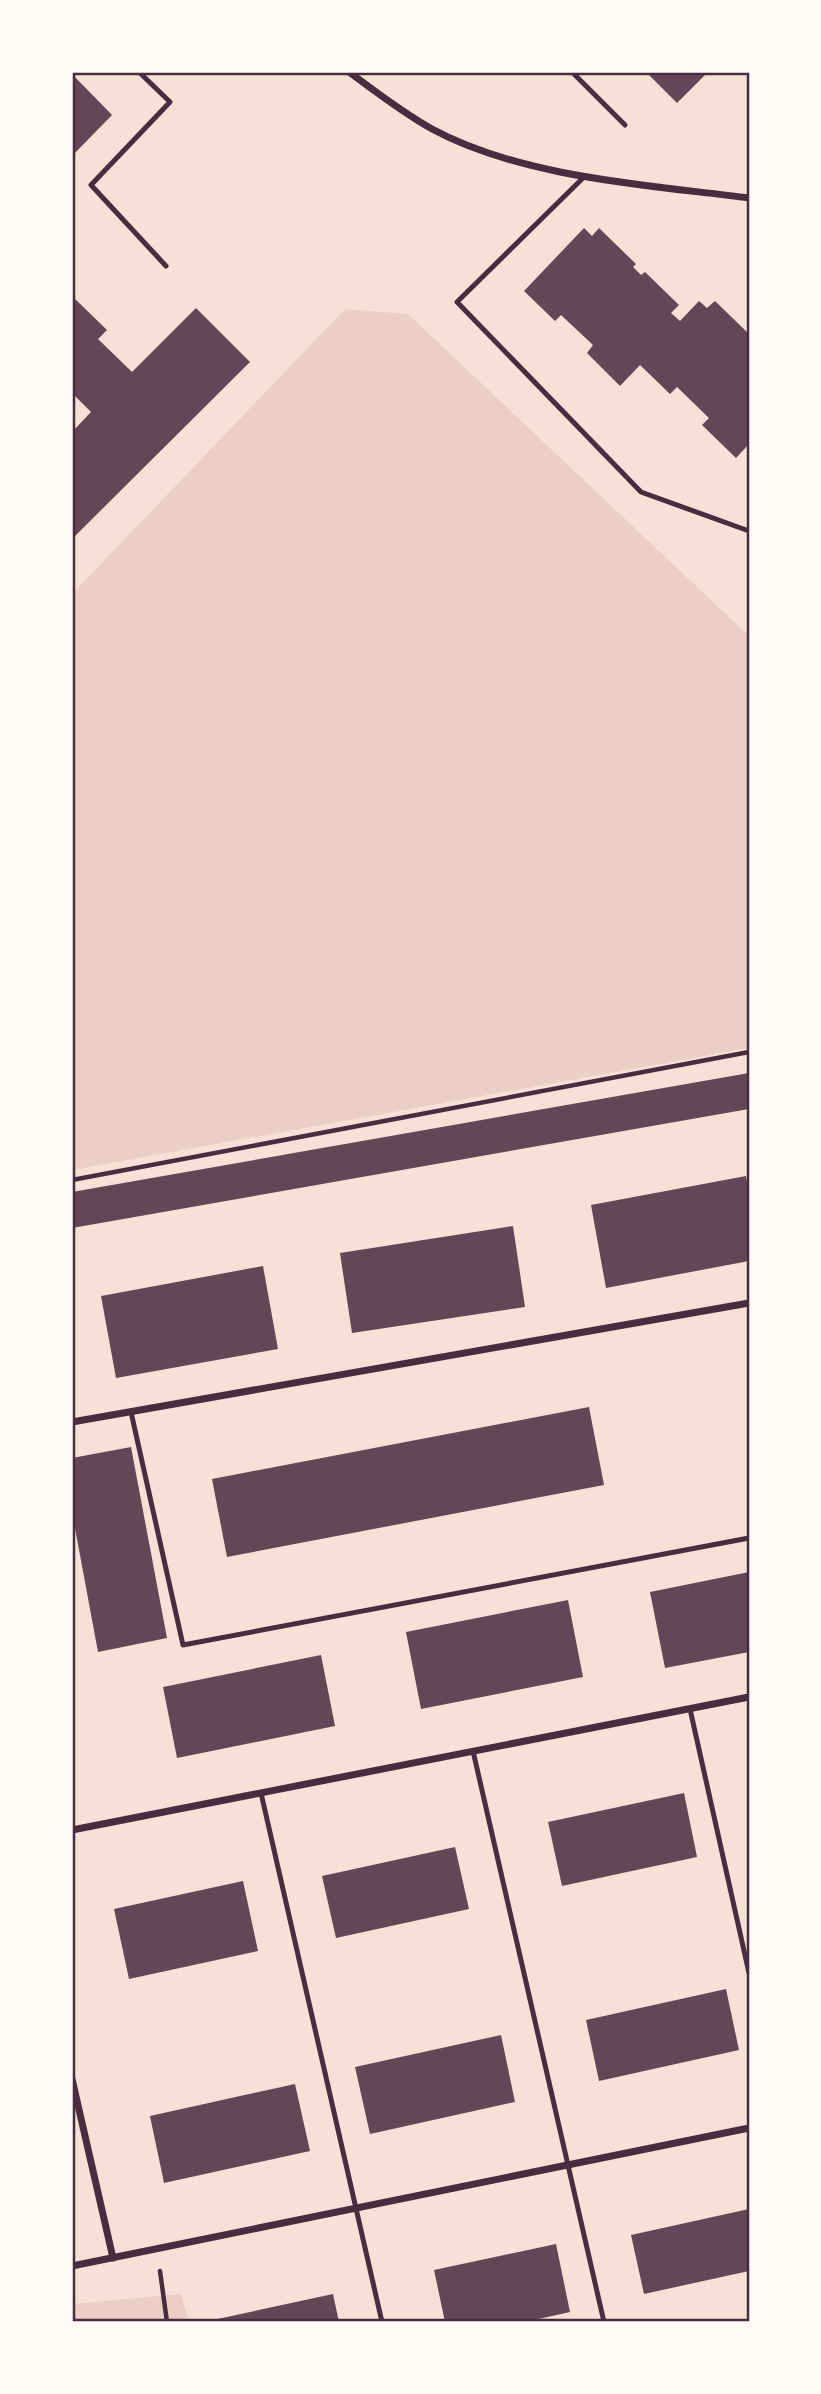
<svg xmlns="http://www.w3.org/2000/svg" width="821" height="2394" font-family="Barlow,sans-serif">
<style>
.green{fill:#ebcfc5}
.building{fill:#644757}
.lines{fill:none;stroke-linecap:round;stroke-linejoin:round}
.path{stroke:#4a2c40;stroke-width:4.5}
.service{stroke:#4a2c40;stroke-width:5}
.minor{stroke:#4a2c40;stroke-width:7}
.neatline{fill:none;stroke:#4a2c40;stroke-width:2.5}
</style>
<rect width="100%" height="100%" fill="#f7e1d7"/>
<g class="green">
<path d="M 345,309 L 408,314 L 749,636 L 749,1048 L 72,1170 L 72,594 Z"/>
<path d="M 181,2294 L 189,2322 L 72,2322 L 72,2304 Z"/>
</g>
<g class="building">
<path d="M 646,72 L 708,72 L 677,103 Z"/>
<path d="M 72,74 L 112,115 L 72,156 Z"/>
<path d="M 584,228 L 592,236 L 599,228 L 636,264 L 633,267 L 641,275 L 645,272 L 679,305 L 671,313 L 680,321 L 699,301 L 707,308 L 715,301 L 749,334 L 749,444 L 736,458 L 702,425 L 709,418 L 677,387 L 670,394 L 640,365 L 620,386 L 587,353 L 593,345 L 561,315 L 555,321 L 524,291 Z"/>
<path d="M 72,296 L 107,330 L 98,339 L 132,372 L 196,308 L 250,362 L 72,539 L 72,432 L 91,412 L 72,393 Z"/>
<path d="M 749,1073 L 749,1109 L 72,1228 L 72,1192 Z"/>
<path d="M 746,1176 L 749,1193 L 749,1261 L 606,1288 L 591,1205 Z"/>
<path d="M 513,1226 L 525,1307 L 352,1333 L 340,1253 Z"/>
<path d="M 263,1266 L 278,1349 L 116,1378 L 101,1296 Z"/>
<path d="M 589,1407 L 604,1485 L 227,1557 L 212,1479 Z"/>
<path d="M 131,1447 L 167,1638 L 98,1652 L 72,1512 L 72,1458 Z"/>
<path d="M 749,1572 L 749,1652 L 665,1668 L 650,1592 Z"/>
<path d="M 568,1600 L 583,1677 L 421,1709 L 406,1632 Z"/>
<path d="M 321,1655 L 335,1726 L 177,1758 L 163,1687 Z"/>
<path d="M 684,1793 L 697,1857 L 562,1886 L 548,1822 Z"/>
<path d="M 455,1847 L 469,1909 L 336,1938 L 322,1876 Z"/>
<path d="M 243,1881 L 258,1951 L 129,1979 L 114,1909 Z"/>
<path d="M 726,1989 L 739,2050 L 599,2081 L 586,2020 Z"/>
<path d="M 501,2035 L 515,2102 L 370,2134 L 355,2067 Z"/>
<path d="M 295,2084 L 310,2151 L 164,2183 L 150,2116 Z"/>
<path d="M 749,2209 L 749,2271 L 644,2294 L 631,2235 Z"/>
<path d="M 556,2244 L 570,2312 L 525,2322 L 445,2322 L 434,2270 Z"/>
<path d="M 333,2294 L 339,2322 L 209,2322 L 208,2321 Z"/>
</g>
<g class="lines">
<g class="path">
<path d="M 72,1180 L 749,1052"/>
<path d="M 160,2271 L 167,2322"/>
</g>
<g class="service">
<path d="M 139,72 L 170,102 L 91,185 L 166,266"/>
<path d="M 572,72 L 625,125"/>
<path d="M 585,176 L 457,302 L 641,492 L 749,531"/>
<path d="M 131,1412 L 183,1645 L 749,1538"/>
<path d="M 690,1709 L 749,1973"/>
<path d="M 473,1751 L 604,2322"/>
<path d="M 261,1793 L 382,2322"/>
</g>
<g class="minor">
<path d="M 349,72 C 376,92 403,113 432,129 C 523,178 649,185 749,198"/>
<path d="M 72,1422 L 749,1303"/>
<path d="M 72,1830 L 749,1697"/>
<path d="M 72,2079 L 113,2258"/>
<path d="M 72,2266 L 749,2128"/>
</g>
</g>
<rect width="821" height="2394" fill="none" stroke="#fffaf5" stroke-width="147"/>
<rect x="74" y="74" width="674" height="2246" class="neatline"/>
</svg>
